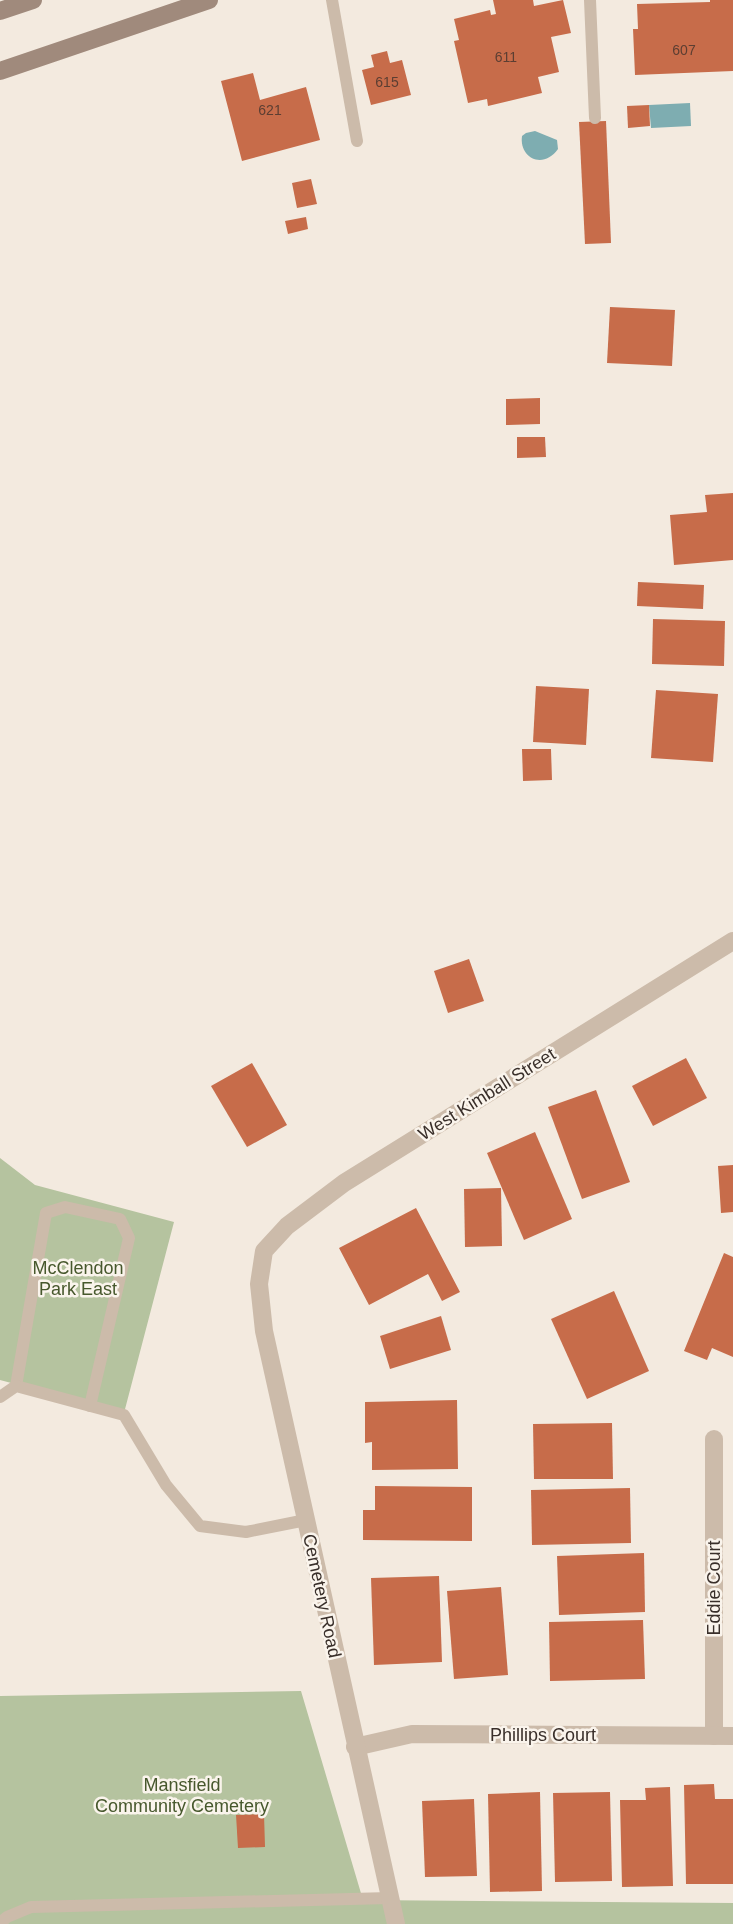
<svg xmlns="http://www.w3.org/2000/svg" width="733" height="1924" font-family="Arial,sans-serif">
<style>
.green{fill:#b5c39f}
.water{fill:#7eadb1}
.building{fill:#c76c4a}
.lines{fill:none;stroke-linecap:round;stroke-linejoin:round}
.service{stroke:#cba;stroke-width:12}
.minor{stroke:#cba;stroke-width:18}
.secondary{stroke:#a08a7c;stroke-width:18}
.labels{text-anchor:middle;stroke-width:5;stroke-linejoin:round;paint-order:stroke}
.number-label{font-size:14px;fill:#5c3e32}
.street-label{font-size:18px;fill:#392f2a;stroke:#faf4ec}
.park-label{font-size:18px;fill:#47582d;stroke:#faf4ec}
</style>
<rect width="100%" height="100%" fill="#f3eadf"/>
<g class="green">
<path d="M 0,1158 L 35,1185 L 174,1222 L 124,1413 L 0,1380 Z"/>
<path d="M 301,1691 L 363,1900 L 733,1903 L 733,1924 L 0,1924 L 0,1696 Z"/>
</g>
<g class="water">
<path d="M 690,103 L 691,126 L 651,128 L 649,105 Z"/>
<path d="M 535,131 L 557,140 L 558,149 C 543,170 519,158 522,136 L 526,133 Z"/>
</g>
<g class="building">
<path d="M 493,0 L 533,0 L 534,6 L 563,0 L 571,33 L 551,37 L 559,72 L 538,77 L 542,93 L 488,106 L 487,99 L 468,103 L 454,41 L 459,40 L 454,19 L 490,10 L 491,15 L 496,14 Z"/>
<path d="M 710,0 L 733,0 L 733,71 L 635,75 L 633,29 L 638,29 L 637,4 L 710,2 Z"/>
<path d="M 387,51 L 390,63 L 402,60 L 411,95 L 371,105 L 362,70 L 374,67 L 371,55 Z"/>
<path d="M 253,73 L 260,100 L 306,87 L 320,140 L 242,161 L 221,81 Z"/>
<path d="M 649,105 L 650,126 L 628,128 L 627,106 Z"/>
<path d="M 606,121 L 611,243 L 585,244 L 579,122 Z"/>
<path d="M 311,179 L 317,204 L 297,208 L 292,183 Z"/>
<path d="M 306,217 L 308,229 L 288,234 L 285,221 Z"/>
<path d="M 610,307 L 675,310 L 672,366 L 607,363 Z"/>
<path d="M 540,398 L 540,424 L 506,425 L 506,399 Z"/>
<path d="M 517,437 L 545,437 L 546,457 L 517,458 Z"/>
<path d="M 733,493 L 733,560 L 674,565 L 670,515 L 707,512 L 705,495 Z"/>
<path d="M 638,582 L 704,585 L 703,609 L 637,606 Z"/>
<path d="M 653,619 L 725,621 L 724,666 L 652,664 Z"/>
<path d="M 536,686 L 589,689 L 586,745 L 533,742 Z"/>
<path d="M 656,690 L 718,694 L 713,762 L 651,758 Z"/>
<path d="M 522,749 L 551,749 L 552,780 L 523,781 Z"/>
<path d="M 469,959 L 484,1001 L 448,1013 L 434,971 Z"/>
<path d="M 686,1058 L 707,1098 L 653,1126 L 632,1086 Z"/>
<path d="M 252,1063 L 287,1125 L 247,1147 L 211,1086 Z"/>
<path d="M 596,1090 L 630,1182 L 582,1199 L 548,1107 Z"/>
<path d="M 535,1132 L 572,1219 L 524,1240 L 487,1153 Z"/>
<path d="M 733,1165 L 733,1212 L 721,1213 L 718,1166 Z"/>
<path d="M 501,1188 L 502,1246 L 465,1247 L 464,1189 Z"/>
<path d="M 416,1208 L 460,1292 L 442,1301 L 428,1274 L 369,1305 L 339,1248 Z"/>
<path d="M 724,1253 L 733,1257 L 733,1357 L 712,1348 L 707,1360 L 684,1351 Z"/>
<path d="M 614,1291 L 649,1371 L 587,1399 L 551,1319 Z"/>
<path d="M 441,1316 L 451,1350 L 390,1369 L 380,1336 Z"/>
<path d="M 457,1400 L 458,1469 L 372,1470 L 372,1442 L 365,1443 L 365,1402 Z"/>
<path d="M 612,1423 L 613,1479 L 534,1479 L 533,1424 Z"/>
<path d="M 375,1486 L 472,1487 L 472,1541 L 363,1540 L 363,1510 L 375,1510 Z"/>
<path d="M 630,1488 L 631,1543 L 532,1545 L 531,1490 Z"/>
<path d="M 644,1553 L 645,1612 L 559,1615 L 557,1556 Z"/>
<path d="M 439,1576 L 442,1662 L 374,1665 L 371,1578 Z"/>
<path d="M 501,1587 L 508,1675 L 454,1679 L 447,1591 Z"/>
<path d="M 643,1620 L 645,1679 L 550,1681 L 549,1622 Z"/>
<path d="M 714,1784 L 715,1799 L 733,1799 L 733,1884 L 686,1884 L 684,1785 Z"/>
<path d="M 670,1787 L 673,1886 L 622,1887 L 620,1800 L 646,1800 L 645,1788 Z"/>
<path d="M 540,1792 L 542,1891 L 490,1892 L 488,1794 Z"/>
<path d="M 610,1792 L 612,1881 L 555,1882 L 553,1793 Z"/>
<path d="M 474,1799 L 477,1876 L 425,1877 L 422,1801 Z"/>
<path d="M 264,1814 L 265,1847 L 238,1848 L 236,1815 Z"/>
</g>
<g class="lines">
<g class="service">
<path d="M 332,0 L 357,141"/>
<path d="M 590,0 L 595,118"/>
<path d="M 16,1386 L 46,1213 L 65,1207 L 120,1219 L 129,1238 L 90,1406"/>
<path d="M 0,1397 L 16,1386 L 124,1415 L 166,1485 L 200,1526 L 246,1532 L 306,1520"/>
<path d="M 0,1923 L 7,1917 L 31,1907 L 390,1898"/>
</g>
<g class="minor">
<path d="M 714,1439 L 714,1736"/>
<path d="M 355,1747 L 412,1734 L 733,1736"/>
<path d="M 396,1924 L 264,1331 L 259,1284 L 264,1251 L 287,1226 L 344,1183 L 733,941"/>
</g>
<g class="secondary">
<path d="M 0,11 L 33,0"/>
<path d="M 0,71 L 209,0"/>
</g>
</g>
<g class="labels">
<g class="number-label">
<text x="684" y="55">607</text>
<text x="506" y="62">611</text>
<text x="387" y="87">615</text>
<text x="270" y="115">621</text>
</g>
<g class="street-label">
<text transform="translate(487 1094) rotate(-32)" y="6">West Kimball Street</text>
<text transform="translate(714 1588) rotate(-90)" y="6">Eddie Court</text>
<text transform="translate(322 1596) rotate(78)" y="6">Cemetery Road</text>
<text x="543" y="1741">Phillips Court</text>
</g>
<g class="park-label">
<text x="78" y="1274">McClendon<tspan x="78" dy="21">Park East</tspan></text>
<text x="182" y="1791">Mansfield<tspan x="182" dy="21">Community Cemetery</tspan></text>
</g>
</g>
</svg>
